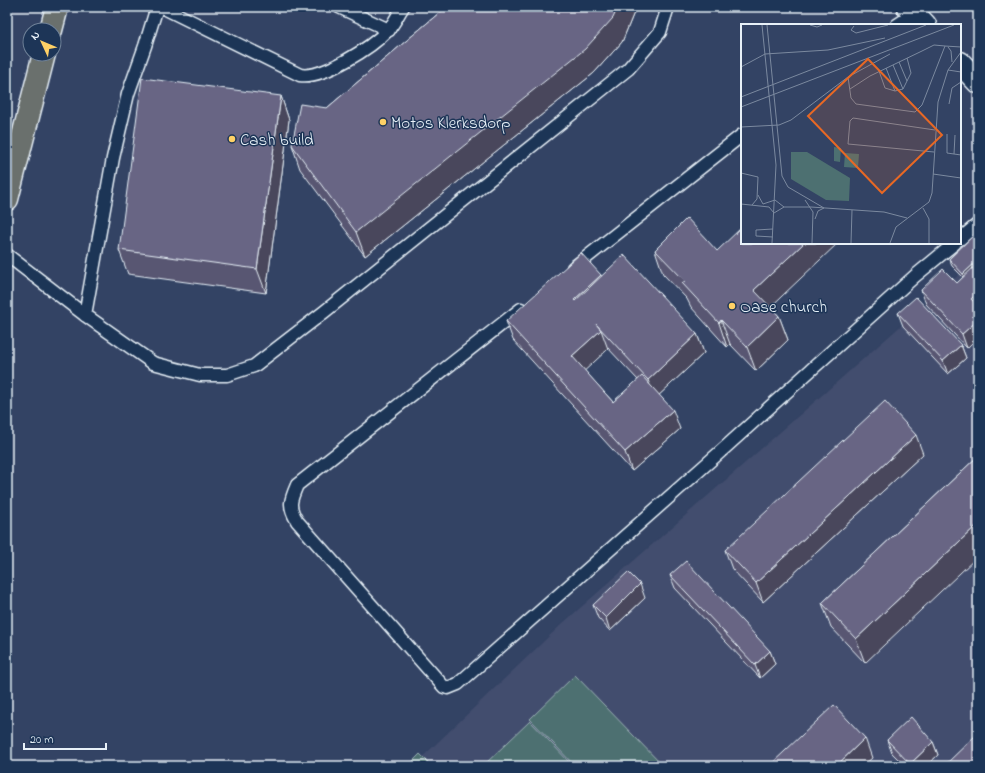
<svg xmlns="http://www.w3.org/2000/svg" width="985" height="773" font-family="'Indie Flower',sans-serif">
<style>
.built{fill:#434d6e}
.green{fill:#4d7071;stroke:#9ab0b4}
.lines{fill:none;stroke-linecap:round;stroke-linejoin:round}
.service-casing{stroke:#e8f1f8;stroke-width:15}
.tertiary-casing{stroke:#e8f1f8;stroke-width:25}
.trunk-casing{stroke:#e8f1f8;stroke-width:25}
.service{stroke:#1d3557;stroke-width:12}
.tertiary{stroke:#1d3557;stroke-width:22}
.trunk{stroke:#6b706d;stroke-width:22}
.wall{fill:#595772;stroke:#e8f1f8;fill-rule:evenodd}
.shaded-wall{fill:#48475c;stroke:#e8f1f8}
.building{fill:#676584;stroke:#e8f1f8}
.poi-dot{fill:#ffd166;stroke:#1d3557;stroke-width:1.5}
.labels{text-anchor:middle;stroke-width:3;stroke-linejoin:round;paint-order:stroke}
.poi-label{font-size:17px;fill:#e8f1f8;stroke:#1d3557;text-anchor:start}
.inset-road{fill:none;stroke:#7b899f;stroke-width:1}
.view{fill:#e86824;fill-opacity:0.15;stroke:#e86824;stroke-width:2}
.inset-edge{fill:none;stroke:#e8f1f8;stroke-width:2}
</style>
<rect width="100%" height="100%" fill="#334364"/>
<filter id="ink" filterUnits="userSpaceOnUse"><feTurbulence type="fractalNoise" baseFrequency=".025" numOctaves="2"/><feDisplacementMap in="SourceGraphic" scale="8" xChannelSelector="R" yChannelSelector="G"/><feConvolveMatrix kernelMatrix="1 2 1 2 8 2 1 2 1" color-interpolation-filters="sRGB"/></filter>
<g filter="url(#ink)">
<path class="built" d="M 978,258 L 978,766 L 413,766 L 562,624 Z"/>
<g class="green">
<path d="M 575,675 L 663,766 L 575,766 L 530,719 Z"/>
<path d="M 530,721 L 573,766 L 486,766 L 484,765 Z"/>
<path d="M 420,754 L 432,766 L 408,766 Z"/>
</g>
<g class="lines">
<g class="service-casing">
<g id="service">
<path d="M 162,7 L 300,75 C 323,79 372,47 388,30 C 394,24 398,14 403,7"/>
<path d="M 339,7 L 389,30"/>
<path d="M 897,25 L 914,14"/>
<path d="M 960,239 L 978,224"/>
<path d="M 7,255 L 85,315 L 153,363 L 200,375 L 227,375 L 254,366 L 324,312 L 628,69 L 660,32 L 668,7"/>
<path d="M 573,268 L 742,135"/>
<path d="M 521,309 L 297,485 C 290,501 288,506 297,521 L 444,687 L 448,688 L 458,684 L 719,453 L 915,276 L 955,243"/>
<path d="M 85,315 L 113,158 L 128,94 L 145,46 L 157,7"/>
</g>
</g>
<g class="tertiary-casing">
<g id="tertiary">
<path d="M 908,7 L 925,25"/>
<path d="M 960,63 L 978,82"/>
</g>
</g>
<g class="trunk-casing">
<g id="trunk">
<path d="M 51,30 L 57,7"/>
<path d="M 7,199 L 44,54"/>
</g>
</g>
<use href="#service" class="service"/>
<use href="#tertiary" class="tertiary"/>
<use href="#trunk" class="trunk"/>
</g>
<g class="wall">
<path d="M 446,7 L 635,7 L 635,10 L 622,42 L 594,73 L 365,256 L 300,169 L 292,145 L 327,108 Z"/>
<path d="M 281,96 L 289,120 L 266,293 L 128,274 L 119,250 Z"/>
<path d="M 976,233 L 967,348 L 926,304 L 921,290 L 957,283 L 963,277 L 952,266 L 949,259 Z"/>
<path d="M 655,250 L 771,307 L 779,316 L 788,340 L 756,371 L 730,344 L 727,347 L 691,307 L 687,299 L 663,274 Z"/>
<path d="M 601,275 L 601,277 L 697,334 L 704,353 L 659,395 L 680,429 L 632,471 L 513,340 L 506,321 ZM 607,347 L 638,380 L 613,402 L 584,370 L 608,349 Z"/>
<path d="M 898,313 L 961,345 L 966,358 L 948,374 L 903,326 Z"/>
<path d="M 923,454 L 763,602 L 732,569 L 725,550 Z"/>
<path d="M 978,456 L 865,663 L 831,627 L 822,603 Z"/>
<path d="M 670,575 L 770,651 L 775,664 L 760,678 L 675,588 Z"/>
<path d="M 645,598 L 610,631 L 598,618 L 593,605 Z"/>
<path d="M 887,740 L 933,742 L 938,755 L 926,766 L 905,766 L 892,753 Z"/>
</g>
<g class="shaded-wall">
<path d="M 618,7 L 635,7 L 635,10 L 622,42 L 594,73 L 365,256 L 356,232 Z"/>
<path d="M 281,96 L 289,120 L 266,293 L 257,269 Z"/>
<path d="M 804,243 L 838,243 L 763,314 L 754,290 Z"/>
<path d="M 978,260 L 978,269 L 966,280 L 963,274 Z"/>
<path d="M 601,275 L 607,294 L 580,319 L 574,300 Z"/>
<path d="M 978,292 L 978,310 L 971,299 Z"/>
<path d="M 779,316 L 788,340 L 756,371 L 747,347 Z"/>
<path d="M 721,320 L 730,344 L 727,347 L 719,323 Z"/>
<path d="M 978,320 L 978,337 L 967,348 L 962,334 Z"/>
<path d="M 601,330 L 608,349 L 579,376 L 572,356 Z"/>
<path d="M 697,334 L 704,353 L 655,399 L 648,380 Z"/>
<path d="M 961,345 L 966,358 L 948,374 L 943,361 Z"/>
<path d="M 673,410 L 680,429 L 632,471 L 625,452 Z"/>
<path d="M 916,435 L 923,454 L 763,602 L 756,583 Z"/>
<path d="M 978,524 L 978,556 L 865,663 L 856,639 Z"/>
<path d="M 640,584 L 645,598 L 610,631 L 606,618 Z"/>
<path d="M 770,651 L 775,664 L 760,678 L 755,665 Z"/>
<path d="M 865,738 L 872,758 L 863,766 L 836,766 Z"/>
<path d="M 933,742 L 938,755 L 926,766 L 911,766 L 910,764 Z"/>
</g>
<g class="building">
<path d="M 446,7 L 618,7 L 613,18 L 585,49 L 356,232 L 292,145 L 300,104 L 327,108 Z"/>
<path d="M 142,78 L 281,96 L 257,269 L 119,250 Z"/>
<path d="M 687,218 L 717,251 L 742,227 L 742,243 L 804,243 L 754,290 L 779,316 L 747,347 L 721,320 L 719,323 L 682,283 L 685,281 L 655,250 Z"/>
<path d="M 976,233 L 978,235 L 978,260 L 963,274 L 949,259 Z"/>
<path d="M 581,253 L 601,275 L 574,300 L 575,301 L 624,255 L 697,334 L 648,380 L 596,324 L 601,330 L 572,356 L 613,402 L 642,376 L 673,410 L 625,452 L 506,321 Z"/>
<path d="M 978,263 L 978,292 L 971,299 L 978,306 L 978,320 L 962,334 L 921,290 L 943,269 L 957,283 Z"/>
<path d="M 916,297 L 961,345 L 943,361 L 898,313 Z"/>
<path d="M 885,401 L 916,435 L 756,583 L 725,550 Z"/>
<path d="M 978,456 L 978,524 L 856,639 L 822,603 Z"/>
<path d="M 686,561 L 770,651 L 755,665 L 670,575 Z"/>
<path d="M 628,572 L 640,584 L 606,618 L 593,605 Z"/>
<path d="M 834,705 L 865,738 L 836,766 L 769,766 Z"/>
<path d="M 911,717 L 933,742 L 910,764 L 887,740 Z"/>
<path d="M 978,733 L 978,766 L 946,766 L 945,765 Z"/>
</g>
</g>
<g class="poi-dot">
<circle cx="383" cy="122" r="4"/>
<circle cx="232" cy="139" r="4"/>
<circle cx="732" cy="306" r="4"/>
</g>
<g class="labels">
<g class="poi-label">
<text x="391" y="128">Motos Klerksdorp</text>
<text x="240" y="145">Cash build</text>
<text x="740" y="312">Oase church</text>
</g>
</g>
<g transform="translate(741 24)">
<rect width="220" height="220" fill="#334364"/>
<path d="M 93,123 L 100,124 L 99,138 L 93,137 ZM 50,128 L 66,128 L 109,154 L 108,177 L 85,176 L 50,155 ZM 104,129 L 118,130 L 117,144 L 103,143 Z" fill="#4d7071"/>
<path class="inset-road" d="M 21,1 L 35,141 L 31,219M 26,1 L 41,152 L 47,163 L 83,184M 69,1 L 76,3 L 81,1M 113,2 L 110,6 L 115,9 L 147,1M 207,23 L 210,27 L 211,38M 158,38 L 166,57M 152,41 L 162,65M 0,43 L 24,30 L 87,26 L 144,14M 145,44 L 154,67M 207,46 L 220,48M 138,47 L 144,64 L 154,67 L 162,65 L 170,49 L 166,34M 107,53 L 110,74 L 115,80 L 174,88 L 181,81 L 204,22 L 220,23M 109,65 L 129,52 L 181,27 L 193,21 L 204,22M 0,73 L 185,1M 208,80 L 211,64 L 220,58M 0,83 L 213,1M 0,103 L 38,101 L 50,96 L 107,53 L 149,30M 206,110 L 206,129 L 220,131M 193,128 L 107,120 L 109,97 L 112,94 L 194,106M 213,130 L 214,111M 0,149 L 17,153 L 16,175 L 11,181M 192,150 L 220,154M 17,171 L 22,180 L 34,176 L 43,183M 64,176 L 72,188 L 71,219M 0,180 L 28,183 L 33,189 L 43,183 L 70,183 L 143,188 L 166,194M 182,184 L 188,195 L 188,219M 74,195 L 77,187 L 83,184M 32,213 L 15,212 L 15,206 L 32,205M 110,219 L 111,186M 149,219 L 155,203 L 188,178 L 191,169 L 197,78 L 207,46 L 220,28"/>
<path class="view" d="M 127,35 L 201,111 L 141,169 L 67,92 Z"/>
<rect width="220" height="220" class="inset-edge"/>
</g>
<rect width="985" height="773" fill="none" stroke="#1d3557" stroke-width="24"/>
<rect x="12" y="12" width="961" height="749" fill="none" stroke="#e8f1f8" stroke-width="1.5" filter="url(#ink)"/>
<g transform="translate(42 42) rotate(314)"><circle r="19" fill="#1d3557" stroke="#6e8097"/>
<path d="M0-3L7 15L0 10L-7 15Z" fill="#ffd166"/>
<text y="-6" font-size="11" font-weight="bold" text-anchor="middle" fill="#e8f1f8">N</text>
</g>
<path d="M24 743v6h82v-6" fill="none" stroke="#e8f1f8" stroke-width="2"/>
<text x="30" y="743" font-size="12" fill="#e8f1f8" stroke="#1d3557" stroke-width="3" paint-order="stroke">20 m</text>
</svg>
